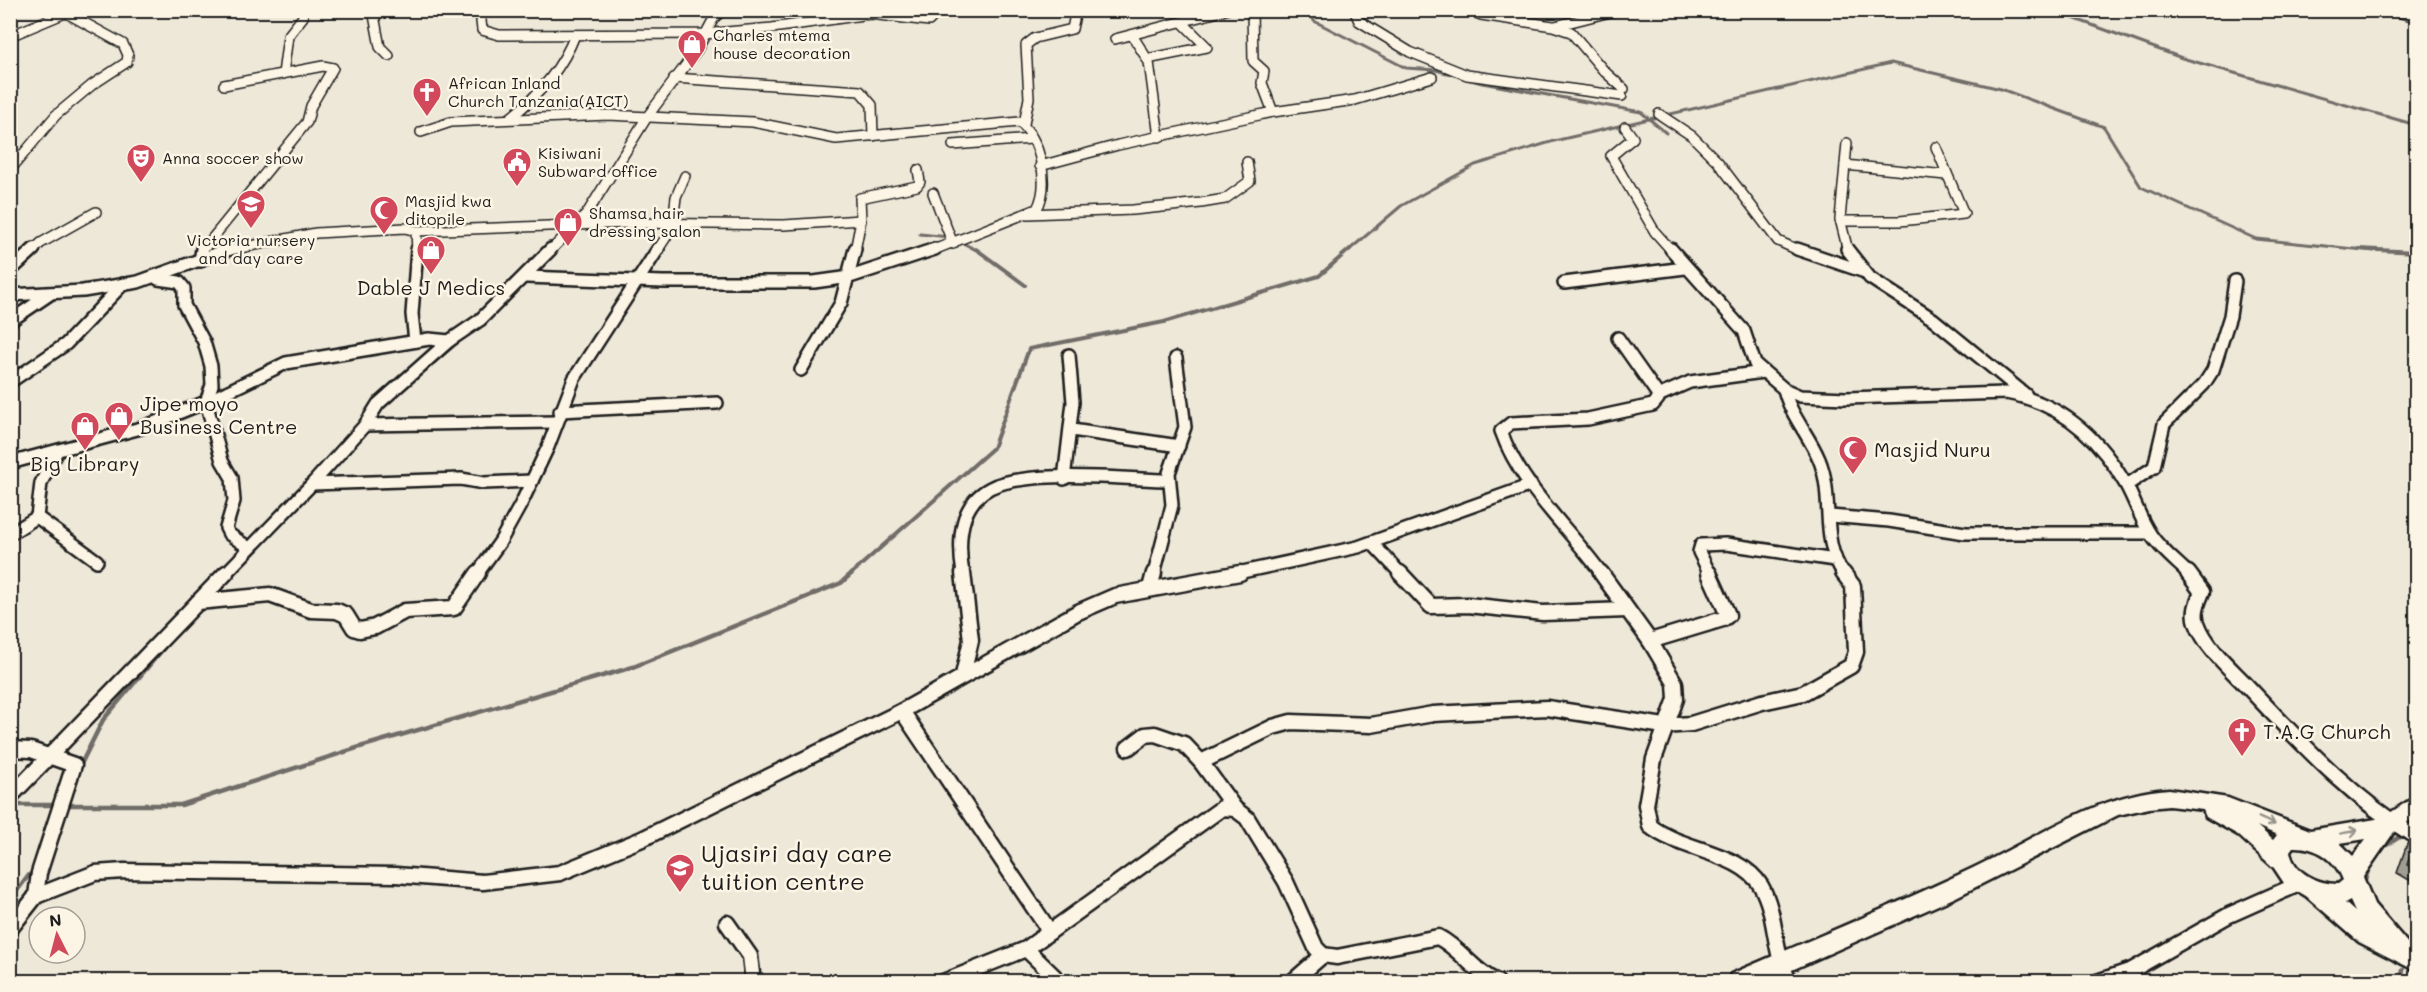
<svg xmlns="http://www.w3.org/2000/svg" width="2427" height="992" font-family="Mali,sans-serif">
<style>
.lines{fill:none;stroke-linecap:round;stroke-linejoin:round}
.stream-far2{stroke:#6f6c67;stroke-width:3}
.stream-far1{stroke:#6f6c67;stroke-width:4}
.stream{stroke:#6f6c67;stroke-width:4.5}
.street-far2-casing{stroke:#1c1c1c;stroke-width:12}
.street-far1-casing{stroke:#1c1c1c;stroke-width:16}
.street-casing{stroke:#1c1c1c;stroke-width:19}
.secondary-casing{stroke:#1c1c1c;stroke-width:5}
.street-far2{stroke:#fcf5e5;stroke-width:9}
.street-far1{stroke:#fcf5e5;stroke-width:11}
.street{stroke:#fcf5e5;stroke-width:14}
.secondary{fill:#fcf5e5;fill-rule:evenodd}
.wall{fill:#a09d92;stroke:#1c1c1c;stroke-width:1.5}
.building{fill:#bab6aa;stroke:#1c1c1c;stroke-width:1.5}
.oneway{stroke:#97938b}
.labels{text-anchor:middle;stroke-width:5;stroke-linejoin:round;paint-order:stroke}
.far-poi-label{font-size:16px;fill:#1c1c1c;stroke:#fcf5e5;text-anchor:start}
.poi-label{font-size:20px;fill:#1c1c1c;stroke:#fcf5e5;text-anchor:start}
.near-poi-label{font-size:24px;fill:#1c1c1c;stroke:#fcf5e5;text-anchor:start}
</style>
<rect width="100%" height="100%" fill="#eee8d9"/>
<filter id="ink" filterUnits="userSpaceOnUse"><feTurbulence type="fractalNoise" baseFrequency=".0167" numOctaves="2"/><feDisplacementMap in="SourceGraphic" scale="12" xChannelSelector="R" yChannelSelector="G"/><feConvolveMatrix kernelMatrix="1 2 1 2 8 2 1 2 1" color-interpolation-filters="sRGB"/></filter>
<g filter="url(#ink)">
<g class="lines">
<g class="stream-far2">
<path d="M 1309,10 L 1314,21 L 1406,68 L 1436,70 L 1482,83 L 1641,112 L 1666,133"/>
<path d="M 2062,14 L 2182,58 L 2416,125"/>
<path d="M 617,173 L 625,162"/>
<path d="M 920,234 L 949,237"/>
<path d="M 961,242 L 978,251"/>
<path d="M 1348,251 L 1401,206 L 1475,165 L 1554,141 L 1891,63 L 2001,89 L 2104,127 L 2141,187 L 2256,239 L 2374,251"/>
</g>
<g class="stream-far1">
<path d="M 976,249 L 1025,285"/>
<path d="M 2359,249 L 2416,252"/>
<path d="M 411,382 L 460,340"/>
<path d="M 851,574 L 993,448 L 1029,349 L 1164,322 L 1319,276 L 1350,249"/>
</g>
<g class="stream">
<path d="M 79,768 L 103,720 L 168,643"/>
<path d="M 10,805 L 58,805"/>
<path d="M 65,805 L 181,805 L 360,747 L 633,667 L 841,583 L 852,573"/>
<path d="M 2380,849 L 2401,836"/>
<path d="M 2363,886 L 2370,865"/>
<path d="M 10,900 L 29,875 L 36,873"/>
<path d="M 2400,982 L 2403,970"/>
</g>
<g class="street-far2-casing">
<g id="street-far2">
<path d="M 373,10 L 380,47 L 389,56"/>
<path d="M 1252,10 L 1253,61 L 1264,71 L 1262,83 L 1273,112"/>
<path d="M 1354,10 L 1359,21 L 1410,52 L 1467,75 L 1622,96"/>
<path d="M 1470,10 L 1481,15 L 1553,26 L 1571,32 L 1604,71 L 1624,89"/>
<path d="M 2390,10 L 2416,17"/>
<path d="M 481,21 L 482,30 L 499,35 L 704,34 L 772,28 L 870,14 L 929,21 L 939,10"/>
<path d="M 1555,26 L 1618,10"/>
<path d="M 1132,35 L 1149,62 L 1159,137"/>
<path d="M 10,36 L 65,13"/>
<path d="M 1115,39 L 1226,10"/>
<path d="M 1147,59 L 1207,47 L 1182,22"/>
<path d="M 283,74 L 288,36 L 303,17 L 303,10"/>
<path d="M 674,78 L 860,91 L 872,105 L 873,136"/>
<path d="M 1659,114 L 1692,136 L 1718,162 L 1778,241 L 1800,251"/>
<path d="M 510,118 C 538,96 562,69 575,35"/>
<path d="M 1024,124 L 1029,98 L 1026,45 L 1035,38 L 1072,29 L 1076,10"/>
<path d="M 1625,127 L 1633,138 L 1611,156 L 1655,232 L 1672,251"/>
<path d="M 421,132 L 451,122 L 608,115 L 753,122 L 836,139 L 1019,122 C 1041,139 1050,185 1037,209 L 931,251"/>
<path d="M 1847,143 L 1840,219 L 1848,251"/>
<path d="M 953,145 L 1032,139"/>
<path d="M 1845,165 L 1946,175"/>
<path d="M 1040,166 L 1118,145 L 1273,112 L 1355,100 L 1432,77"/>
<path d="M 10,170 L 56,115 L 92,85 L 127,62 L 128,55 L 123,44 L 61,10"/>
<path d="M 933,193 L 953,244"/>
<path d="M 1028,214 L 1133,210 L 1201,203 L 1225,199 L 1250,181 L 1247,162"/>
<path d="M 1840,221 L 1900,221 L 1964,214 L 1936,147"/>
<path d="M 663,224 L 674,214 L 676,197 L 685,176"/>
<path d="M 416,231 L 629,223 L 784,225 L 861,220"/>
<path d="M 32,251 L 41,243 L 96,212"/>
<path d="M 202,251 L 307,122 L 311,106 L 333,68 L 323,66 L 224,85"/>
<path d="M 225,251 L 316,233 L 405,228 L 416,231 L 417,251"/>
<path d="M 550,251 L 586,215 L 647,117 L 697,50 L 714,18 L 723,10"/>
<path d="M 657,251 L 674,225"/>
<path d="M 855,251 L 861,220 L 860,198 L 917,186 L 920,182 L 918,170"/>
</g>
</g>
<g class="street-far1-casing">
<g id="street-far1">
<path d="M 1671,249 L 1744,331 L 1755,364 L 1784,389 L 1800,396 L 1846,398 L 2006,393 C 2061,403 2099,437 2126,485 C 2135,501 2140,519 2151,535 C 2161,550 2176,561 2189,574"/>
<path d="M 1797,249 L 1862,271"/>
<path d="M 1847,249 L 1870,278 L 1933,319 L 2026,395"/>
<path d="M 200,261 L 202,249"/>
<path d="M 10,271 L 34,249"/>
<path d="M 526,277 L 663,282 L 814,282 L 850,277 L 935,249"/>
<path d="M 158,279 L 179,282 L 184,288 L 184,305 L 204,342 L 211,366 L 212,385 L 206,402 L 222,461 L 232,478 L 234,501 L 226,528 L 229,534 L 249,548"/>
<path d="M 1564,283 L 1685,268"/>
<path d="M 10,295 L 83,291 L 138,282 L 230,249"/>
<path d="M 10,321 L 50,294"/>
<path d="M 415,341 L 412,314 L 417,249"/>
<path d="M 801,370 L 841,303 L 855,249"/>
<path d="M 10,382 L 66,344 L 123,284"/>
<path d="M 1784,389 C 1790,415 1809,435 1819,459 C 1835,497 1819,540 1844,574"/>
<path d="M 1658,396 L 1690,382 L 1763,372"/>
<path d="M 560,411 L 717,403"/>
<path d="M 365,425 L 556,422"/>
<path d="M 1072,430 L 1179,446"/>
<path d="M 10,463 L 141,428 L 206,402 L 286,363 L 429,339 L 449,341"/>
<path d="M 1064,479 L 1073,402 L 1069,355"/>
<path d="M 312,484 L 461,479 L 484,483 L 532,481"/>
<path d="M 2127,485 L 2154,467 L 2164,424 L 2204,384 L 2213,370 L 2230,316 L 2235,281"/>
<path d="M 1830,516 L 1889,521 L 1965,533 L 2149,533"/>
<path d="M 37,517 L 97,561"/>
<path d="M 10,534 L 37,517 L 41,483 L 56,453"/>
<path d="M 1372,543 L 1401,574"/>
<path d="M 225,574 L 312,484 L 365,425 L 378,404 L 449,341 L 480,320 L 551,249"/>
<path d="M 477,574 L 500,542 L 521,504 L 548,447 L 574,379 L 658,249"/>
<path d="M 963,574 C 958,544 958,505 990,488 C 1027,469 1124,479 1168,480"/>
<path d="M 1154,574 L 1172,505 L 1169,473 L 1185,427 L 1176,358"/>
<path d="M 1233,574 L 1358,547 L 1531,485"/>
<path d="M 1602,574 C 1569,528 1520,486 1501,431 L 1511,423 L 1588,419 L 1653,405 L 1658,399 L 1656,392 L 1618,338"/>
<path d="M 1710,574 L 1699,552 L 1701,545 L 1726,544 L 1835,560"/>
</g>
</g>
<g class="street-casing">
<g id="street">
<path d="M 963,573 L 971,640 L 963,675"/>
<path d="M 1400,573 L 1431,606 L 1468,605 L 1543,613 L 1627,610"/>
<path d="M 1601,573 L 1650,641 L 1675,683 L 1676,699 L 1654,759 L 1646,805 L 1650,826 C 1681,851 1741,852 1761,886 C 1778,916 1772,952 1790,982"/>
<path d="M 2188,573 L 2202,592 C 2198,602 2193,612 2197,623 C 2206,648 2230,668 2248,687 C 2301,743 2350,797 2416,837"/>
<path d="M 1150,588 L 1154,573"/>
<path d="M 198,602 L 270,595 L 311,610 L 337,611 L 346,615 L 354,628 L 360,630 L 375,627 L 405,611 L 454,608 L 478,573"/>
<path d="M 1650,641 L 1723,619 L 1728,615 L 1709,573"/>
<path d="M 902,711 L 1050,932"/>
<path d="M 1128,748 L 1145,735 L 1155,734 L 1184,744 L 1201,762 L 1235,809 L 1247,818 L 1286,882 L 1316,948 L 1323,955 L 1337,957 L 1438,937 C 1461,949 1474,972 1497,982"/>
<path d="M 10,749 L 31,750 L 74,765 L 39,873 L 36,896"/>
<path d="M 1201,762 L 1273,727 L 1291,722 L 1371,725 L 1433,714 L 1547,708 L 1664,726 L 1691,724 L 1762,702 L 1803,693 L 1851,666 L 1856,652 L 1853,586 L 1843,573"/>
<path d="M 10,797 L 226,573"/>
<path d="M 727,923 L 750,956 L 753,982"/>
<path d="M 10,929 L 36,896 L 95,873 L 124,871 L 396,875 L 483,882 L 560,873 L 642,839 L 902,711 L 1078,612 L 1115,596 L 1240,573"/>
<path d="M 1026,949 L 1060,982"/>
<path d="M 943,982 L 1026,949 L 1222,808 L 1235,809"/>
<path d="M 1292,982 L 1323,955"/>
<path d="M 2097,982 L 2132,970 L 2229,915 L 2301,883"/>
</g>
</g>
<g class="secondary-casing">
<path id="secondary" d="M 2169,789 L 2228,798 L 2310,830 L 2382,818 L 2416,796 L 2416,816 L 2394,832 L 2363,877 L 2374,904 L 2410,946 L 2416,950 L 2416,971 L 2359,942 L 2306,896 L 2284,883 L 2274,868 L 2238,835 L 2206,817 L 2203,810 L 2169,806 L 2149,808 L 2118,815 L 1956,897 L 1765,982 L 1728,982 L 1731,974 C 1812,939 1893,906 1973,868 C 2037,838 2097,794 2169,789 ZM 2257,826 L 2259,827 L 2277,835 L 2273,840 ZM 2366,839 L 2353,856 L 2340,843 ZM 2293,847 C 2315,846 2335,858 2343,880 L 2338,884 C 2318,884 2293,873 2290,851 ZM 2350,901 L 2355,912 L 2345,903 Z"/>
</g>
<use href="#street-far2" class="street-far2"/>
<use href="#street-far1" class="street-far1"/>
<use href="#street" class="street"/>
<use href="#secondary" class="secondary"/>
</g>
<path class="wall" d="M 2416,837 L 2416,884 L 2397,873 L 2407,844 Z"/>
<path class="building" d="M 2416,838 L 2416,870 L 2407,865 Z"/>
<defs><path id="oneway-shaft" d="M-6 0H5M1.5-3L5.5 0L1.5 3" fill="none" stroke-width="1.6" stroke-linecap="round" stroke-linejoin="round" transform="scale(1.5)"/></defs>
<g class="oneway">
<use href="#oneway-shaft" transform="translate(2267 821) rotate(24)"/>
<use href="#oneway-shaft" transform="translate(2349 832) rotate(-10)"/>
</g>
</g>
<defs>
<g id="shop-pin" transform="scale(1.5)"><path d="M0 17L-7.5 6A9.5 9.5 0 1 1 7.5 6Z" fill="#d1495b" stroke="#fcf5e5"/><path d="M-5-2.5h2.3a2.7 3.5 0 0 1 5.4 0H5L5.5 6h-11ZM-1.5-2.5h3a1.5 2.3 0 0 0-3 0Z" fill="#fff"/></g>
<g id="church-pin" transform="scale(1.5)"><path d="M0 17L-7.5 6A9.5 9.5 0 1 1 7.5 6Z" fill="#d1495b" stroke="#fcf5e5"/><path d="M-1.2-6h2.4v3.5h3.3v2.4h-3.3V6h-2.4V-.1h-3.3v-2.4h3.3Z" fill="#fff"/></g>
<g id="theatre-pin" transform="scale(1.5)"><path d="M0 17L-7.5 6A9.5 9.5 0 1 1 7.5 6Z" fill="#d1495b" stroke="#fcf5e5"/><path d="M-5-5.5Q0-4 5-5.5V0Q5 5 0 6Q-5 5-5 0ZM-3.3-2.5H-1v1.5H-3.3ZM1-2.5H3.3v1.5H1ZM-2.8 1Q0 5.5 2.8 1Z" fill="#fff"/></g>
<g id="civic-pin" transform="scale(1.5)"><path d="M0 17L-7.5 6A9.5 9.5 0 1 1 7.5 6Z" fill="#d1495b" stroke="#fcf5e5"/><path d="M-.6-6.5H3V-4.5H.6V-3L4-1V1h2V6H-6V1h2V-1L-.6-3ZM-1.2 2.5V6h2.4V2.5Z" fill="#fff"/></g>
<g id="school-pin" transform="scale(1.5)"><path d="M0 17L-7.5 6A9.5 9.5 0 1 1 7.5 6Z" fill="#d1495b" stroke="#fcf5e5"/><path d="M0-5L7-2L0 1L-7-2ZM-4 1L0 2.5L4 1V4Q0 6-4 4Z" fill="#fff"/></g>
<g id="mosque-pin" transform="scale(1.5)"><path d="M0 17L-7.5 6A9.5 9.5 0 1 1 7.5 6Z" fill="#d1495b" stroke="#fcf5e5"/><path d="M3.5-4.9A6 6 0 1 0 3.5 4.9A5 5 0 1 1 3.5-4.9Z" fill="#fff"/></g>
</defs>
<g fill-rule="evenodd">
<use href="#shop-pin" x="692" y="44"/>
<use href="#church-pin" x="427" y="92"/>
<use href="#theatre-pin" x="141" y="158"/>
<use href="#civic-pin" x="517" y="162"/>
<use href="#school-pin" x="251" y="204"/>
<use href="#mosque-pin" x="384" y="210"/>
<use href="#shop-pin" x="568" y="222"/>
<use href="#shop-pin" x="431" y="250"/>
<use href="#shop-pin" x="119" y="416"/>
<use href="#shop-pin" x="85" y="426"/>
<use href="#mosque-pin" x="1853" y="450"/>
<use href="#church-pin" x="2242" y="732"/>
<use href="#school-pin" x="680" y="868"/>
</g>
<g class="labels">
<g class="far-poi-label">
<text x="713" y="41">Charles mtema<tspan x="713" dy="18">house decoration</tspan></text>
<text x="448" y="89">African Inland<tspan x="448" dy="18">Church Tanzania(AICT)</tspan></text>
<text x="538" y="159">Kisiwani<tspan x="538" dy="18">Subward office</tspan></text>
<text x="162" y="164">Anna soccer show</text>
<text x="405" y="207">Masjid kwa<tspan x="405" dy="18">ditopile</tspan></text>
<text x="589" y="219">Shamsa hair<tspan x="589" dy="18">dressing salon</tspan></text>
<text x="251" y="246" text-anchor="middle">Victoria nursery<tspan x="251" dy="18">and day care</tspan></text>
</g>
<g class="poi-label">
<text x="431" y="295" text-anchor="middle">Dable J Medics</text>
<text x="140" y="411">Jipe moyo<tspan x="140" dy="23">Business Centre</tspan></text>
<text x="1874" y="457">Masjid Nuru</text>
<text x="85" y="471" text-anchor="middle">Big Library</text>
<text x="2263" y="739">T.A.G Church</text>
</g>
<g class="near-poi-label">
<text x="701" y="862">Ujasiri day care<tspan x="701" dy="28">tuition centre</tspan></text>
</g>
</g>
<rect width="2427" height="992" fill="none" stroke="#fcf5e5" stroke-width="36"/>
<rect x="18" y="18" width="2391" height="956" fill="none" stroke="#1c1c1c" stroke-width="2" filter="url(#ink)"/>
<g transform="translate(57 935) rotate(354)"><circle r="28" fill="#fcf5e5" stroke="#a29e95" stroke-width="1.5"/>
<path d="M0-4.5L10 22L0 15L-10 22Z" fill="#d1495b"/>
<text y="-9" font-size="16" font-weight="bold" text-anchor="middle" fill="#1c1c1c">N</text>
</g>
</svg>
